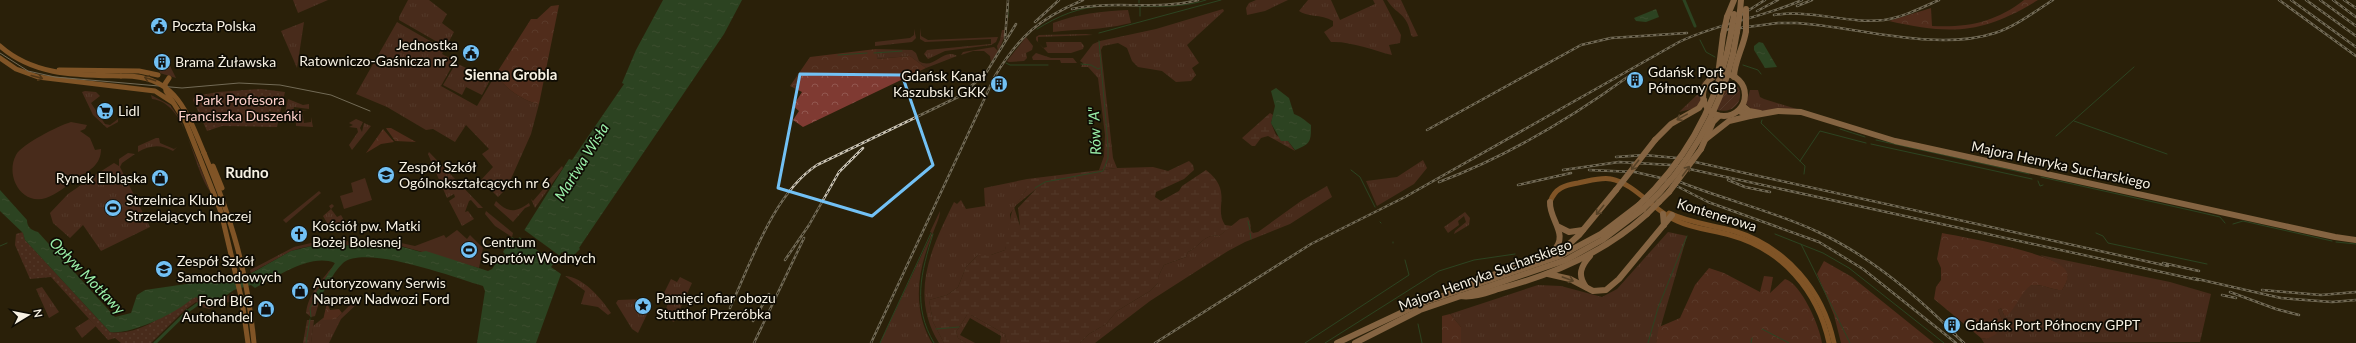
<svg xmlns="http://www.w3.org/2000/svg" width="2356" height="343" font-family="Lato,sans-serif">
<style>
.grass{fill:url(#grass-tufts)}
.forest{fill:url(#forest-crowns)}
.wetland{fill:url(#wetland-marsh)}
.park{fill:url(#park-dots)}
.garden{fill:url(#garden-furrows)}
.pitch{fill:#6e3831}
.water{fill:url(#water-ripples)}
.pier{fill:#2a210a}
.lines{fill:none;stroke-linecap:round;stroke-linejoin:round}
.stream{stroke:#306d3e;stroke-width:1}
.canal{stroke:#306d3e;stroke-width:3}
.major{stroke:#e8934b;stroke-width:5}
.highway{stroke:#f4b687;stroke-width:6}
.tram{stroke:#cac3b3;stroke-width:1}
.rail-casing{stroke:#cac3b3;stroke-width:2.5}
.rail{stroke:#0f0c04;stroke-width:1;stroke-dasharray:3;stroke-linecap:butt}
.major-bridge{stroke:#e8934b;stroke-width:5}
.highway-bridge{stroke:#f4b687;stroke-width:6}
.oneway{stroke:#7c5028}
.oneway2{stroke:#8d6a4c}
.marked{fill:none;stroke:#72c1f5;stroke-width:3;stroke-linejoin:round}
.labels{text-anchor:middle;stroke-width:3.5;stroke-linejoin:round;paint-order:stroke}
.poi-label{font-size:14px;fill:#f7f1e3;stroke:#0f0c04;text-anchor:start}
.park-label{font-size:14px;fill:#fdd0ca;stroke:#0f0c04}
.street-label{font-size:14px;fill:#f7f1e3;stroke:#0f0c04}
.neighbourhood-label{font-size:15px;font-weight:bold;fill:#f7f1e3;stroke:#0f0c04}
.water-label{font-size:15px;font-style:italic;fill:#9af0a9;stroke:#0f0c04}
</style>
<defs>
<pattern id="grass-tufts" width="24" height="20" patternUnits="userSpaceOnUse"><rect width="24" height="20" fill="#6e3831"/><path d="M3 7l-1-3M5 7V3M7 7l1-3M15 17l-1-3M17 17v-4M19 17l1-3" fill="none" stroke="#83554f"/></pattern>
<pattern id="forest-crowns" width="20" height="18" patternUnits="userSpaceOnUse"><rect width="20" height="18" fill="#7f3a32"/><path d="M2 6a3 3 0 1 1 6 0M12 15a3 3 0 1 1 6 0" fill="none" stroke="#925750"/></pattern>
<pattern id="wetland-marsh" width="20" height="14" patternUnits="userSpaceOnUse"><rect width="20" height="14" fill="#6e3831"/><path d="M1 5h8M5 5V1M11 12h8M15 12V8" fill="none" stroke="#83554f"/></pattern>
<pattern id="park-dots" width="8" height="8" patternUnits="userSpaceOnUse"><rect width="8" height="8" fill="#6e3831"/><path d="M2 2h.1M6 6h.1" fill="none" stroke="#83554f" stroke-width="1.8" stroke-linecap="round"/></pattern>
<pattern id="garden-furrows" width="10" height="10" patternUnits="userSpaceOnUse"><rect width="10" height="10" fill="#6e3831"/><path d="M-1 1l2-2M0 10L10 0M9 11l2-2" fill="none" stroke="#83554f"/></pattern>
<pattern id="water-ripples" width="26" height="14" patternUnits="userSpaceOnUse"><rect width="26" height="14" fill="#306d3e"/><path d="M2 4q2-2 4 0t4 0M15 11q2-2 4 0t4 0" fill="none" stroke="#4f825a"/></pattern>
</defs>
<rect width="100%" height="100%" fill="#2a210a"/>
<g class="grass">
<path d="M 293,0 L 328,0 L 298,13 Z"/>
<path d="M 408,0 L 429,0 L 447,14 L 442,23 L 454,32 L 446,47 L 399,20 L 399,17 Z"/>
<path d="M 1256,0 L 1288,0 L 1265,11 L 1247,15 L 1246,8 L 1249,3 Z"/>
<path d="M 1308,0 L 1331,0 L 1340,20 L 1375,4 L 1373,0 L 1383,0 L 1401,35 L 1400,43 L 1389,45 L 1392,55 C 1372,50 1351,41 1331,42 L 1324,32 L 1333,26 L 1333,21 C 1321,14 1306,17 1299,11 Z"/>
<path d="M 1387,0 L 1401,0 L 1418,36 L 1413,37 L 1411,35 C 1407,12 1396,15 1387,0 Z"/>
<path d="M 1223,9 L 1224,11 L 1187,45 L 1199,63 L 1192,68 L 1196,75 L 1191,81 L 1176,82 L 1162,71 L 1138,67 L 1132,61 L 1127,48 L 1118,43 L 1103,46 L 1101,50 L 1113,158 L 1117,168 L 1099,170 L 1104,156 L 1105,135 L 1098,78 L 1088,67 L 1081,67 L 1083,63 L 1080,61 L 1093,44 L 1100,41 L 1156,29 Z"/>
<path d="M 1128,10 L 1131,23 L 1126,24 C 1102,30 1078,29 1053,32 L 1053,23 C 1077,14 1102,11 1128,10 Z"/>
<path d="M 304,22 L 297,68 L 281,31 Z"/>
<path d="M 397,22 L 444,49 L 442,54 L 455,61 L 441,86 L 477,106 L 496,74 C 504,88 524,102 539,104 L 531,134 L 510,181 L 512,183 L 498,197 L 481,180 L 493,167 L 482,154 L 489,149 L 466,125 L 455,142 L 433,129 L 426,130 L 387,107 L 356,94 Z"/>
<path d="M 920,28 L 921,36 L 928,40 L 998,37 L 996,42 L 991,45 L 945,51 L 928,59 L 924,54 L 927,50 L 991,44 L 991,39 L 925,42 L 920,39 Z"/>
<path d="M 914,29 L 916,38 L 912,42 L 875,46 L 875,42 L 910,38 L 914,35 Z"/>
<path d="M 1002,30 L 1006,30 C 1003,43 998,52 991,62 L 990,56 L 984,51 L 973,51 L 961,55 L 963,52 L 994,47 L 998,51 L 997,46 L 1000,40 Z"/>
<path d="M 1086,34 L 1093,35 L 1038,37 L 1038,42 L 1043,48 L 1047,47 L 1046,42 L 1081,42 L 1084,46 L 1083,49 L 1071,53 L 1048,53 L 1036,40 L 1036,37 L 1039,35 Z"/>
<path d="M 1026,37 L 1033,46 L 1032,50 L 1026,53 L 1027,58 L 1024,61 L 1009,62 L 1007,61 Z"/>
<path d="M 876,49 L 912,50 L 916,53 L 919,61 C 934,71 943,47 957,56 L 926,68 L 910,56 L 876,59 Z"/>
<path d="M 1036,53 L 1051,58 L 1073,58 L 1077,63 L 1061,63 L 1060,60 L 1033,60 L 1032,57 Z"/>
<path d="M 165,56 L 176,78 L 160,73 L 157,59 Z"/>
<path d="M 456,63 L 490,80 L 482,95 L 466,87 L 462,95 L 443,85 Z"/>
<path d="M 1704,78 L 1700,104 L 1692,109 L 1679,112 L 1699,93 Z"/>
<path d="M 1750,90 L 1758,90 L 1760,97 L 1764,99 L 1800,110 L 1754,111 L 1746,104 Z"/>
<path d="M 85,91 L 96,92 L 100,96 L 91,103 L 105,124 L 110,125 L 118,119 L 118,122 L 107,128 L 93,115 L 82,92 Z"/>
<path d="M 151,95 L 170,105 L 180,119 L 210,191 C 192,167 188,103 152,99 Z"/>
<path d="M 288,99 L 303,105 L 309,104 L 309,109 L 294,107 L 293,111 L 308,110 L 302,111 L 304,123 L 311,122 L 311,117 L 313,127 L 296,126 L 296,114 L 285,113 Z"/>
<path d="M 356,119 L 363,122 L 360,128 L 362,132 L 364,123 L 371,126 L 352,150 L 349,145 L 358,132 L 357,128 L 349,127 L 353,125 L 349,123 Z"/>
<path d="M 156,138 L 159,138 L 160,143 L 174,149 L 177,147 L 173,151 C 161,144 150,145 138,152 L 138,146 Z"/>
<path d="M 429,152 L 483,208 L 478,208 L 471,200 L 469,201 L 465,212 L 468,211 L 474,219 L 462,226 L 449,201 L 455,197 L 454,194 L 447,198 L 428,154 Z"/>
<path d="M 128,153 L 135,154 L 122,163 L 120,167 L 150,227 L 101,251 L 83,225 L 70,238 L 53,223 L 50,213 L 68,194 L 87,181 L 90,183 L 92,182 L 92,177 L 114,163 L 119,166 L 119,159 Z"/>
<path d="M 1423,160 L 1427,168 L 1414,184 L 1377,206 L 1366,181 L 1397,177 Z"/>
<path d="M 562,166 L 563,168 L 535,208 L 531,199 L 533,201 L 546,186 L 544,185 Z"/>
<path d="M 1027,179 L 1027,189 L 1010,214 L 1010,231 L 1005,250 L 991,255 L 978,255 L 966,267 L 958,287 L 947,295 L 929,300 L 933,322 L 944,343 L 939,343 C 909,295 931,248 954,202 L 957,204 L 961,200 L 966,209 L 985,206 L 984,188 Z"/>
<path d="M 1327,186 L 1332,197 L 1290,224 L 1245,242 L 1228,251 L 1150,301 L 1095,343 L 1080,343 L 1089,334 L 1106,324 L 1117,311 L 1150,291 L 1158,283 L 1158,277 L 1164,265 L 1186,257 L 1188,252 C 1200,247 1204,233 1219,236 L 1240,219 L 1248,217 L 1250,221 L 1251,231 L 1253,233 L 1258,232 L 1301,201 Z"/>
<path d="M 319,191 L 321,193 L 286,223 L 283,220 Z"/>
<path d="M 496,201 C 508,213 515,213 529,203 L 530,206 L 525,208 L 513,222 L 494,205 Z"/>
<path d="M 332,204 L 334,206 L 331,209 L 337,217 L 341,215 L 345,222 L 330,228 L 323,216 L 331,209 L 329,206 Z"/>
<path d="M 486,211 L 513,233 L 512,237 L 495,226 L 485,214 Z"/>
<path d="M 940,211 C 940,218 934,229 932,236 C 917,271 912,309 932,343 L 880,343 L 932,233 L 930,232 Z"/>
<path d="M 1465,212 L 1470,218 L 1469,225 L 1454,234 L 1455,231 L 1466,222 L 1464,216 L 1458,221 L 1459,225 L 1448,233 L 1444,227 Z"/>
<path d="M 1668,232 L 1687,236 L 1656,343 L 1461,343 L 1461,327 L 1450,314 L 1538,285 L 1561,286 L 1602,297 L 1617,289 Z"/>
<path d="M 348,241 L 349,245 L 329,247 L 316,245 L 301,248 L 291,251 L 251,273 L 250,270 L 294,247 L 311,243 L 318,242 L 322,245 Z"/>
<path d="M 2040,255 L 2170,282 L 2211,294 L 2200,342 L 1984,343 L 1981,338 L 1987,339 L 1998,330 L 2002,320 L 1998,310 L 2001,308 L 2004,315 L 2007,315 C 2016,308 2021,286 2033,285 C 2042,284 2052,290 2062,290 C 2077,268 2057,264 2040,255 Z"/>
<path d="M 565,276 C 583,277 601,298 611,313 L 608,315 L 598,307 L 581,304 L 585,291 Z"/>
<path d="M 680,277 L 692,283 L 674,322 L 655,313 L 656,309 L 665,312 L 668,303 L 661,299 L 671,279 L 677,282 Z"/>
<path d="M 42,287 L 59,312 L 49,318 L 36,289 Z"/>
<path d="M 358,297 L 359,302 L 341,319 L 329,343 L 311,343 L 313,326 L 323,318 L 336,319 Z"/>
<path d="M 644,299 L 649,302 L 651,306 L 638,333 L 632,329 L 616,303 L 618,300 Z"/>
<path d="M 967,315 L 971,315 L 1005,334 L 1007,343 L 1000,343 L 1001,336 L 970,318 L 960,335 L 975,343 L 966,343 L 958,338 L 956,332 Z"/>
<path d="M 89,319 L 96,326 L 82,338 L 75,328 Z"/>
</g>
<g class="forest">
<path d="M 2024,0 L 2038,0 C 1983,34 1951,35 1889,21 L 1931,8 L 1932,26 C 1967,28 1996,22 2024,0 Z"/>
<path d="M 559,5 L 539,104 C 524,102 504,88 496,74 L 531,19 L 537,19 L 551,6 Z"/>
<path d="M 876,49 L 877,59 L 910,56 L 926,68 L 803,127 L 793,120 L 799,111 L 793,106 L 802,92 L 790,86 L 810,57 Z"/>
<path d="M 386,128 L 391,128 L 416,142 L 395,141 Z"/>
<path d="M 383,129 L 394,142 L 381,144 L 366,153 Z"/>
<path d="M 1942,233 C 1968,238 2048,252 2064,268 C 2071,275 2066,284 2062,290 C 2052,290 2042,284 2033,285 C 2024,286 2016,308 2007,316 L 2004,315 L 2001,308 L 1998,310 L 2002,320 L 1996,334 L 1987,339 L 1981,338 L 1934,299 L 1936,287 L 1941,280 L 1941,268 L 1937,259 Z"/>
<path d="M 1824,261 L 1852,277 L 1934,343 L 1841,343 L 1834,315 L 1817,274 Z"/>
<path d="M 1709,268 L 1724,273 L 1760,292 L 1764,276 L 1773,277 L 1770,293 L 1785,279 C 1801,283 1820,327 1822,343 L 1656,343 L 1659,327 L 1680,318 L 1695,285 Z"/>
<path d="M 327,303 L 330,310 L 339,309 L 342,313 L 336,319 L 323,320 Z"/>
<path d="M 1450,314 L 1461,327 L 1461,343 L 1442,343 L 1442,316 Z"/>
</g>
<g class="wetland">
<path d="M 1270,113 L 1273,115 L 1271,123 L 1276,135 L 1288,141 L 1295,151 L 1268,136 L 1261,138 L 1255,146 L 1252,146 L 1242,138 Z"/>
<path d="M 1189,161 L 1193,165 L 1194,170 L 1184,179 L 1156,192 L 1155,197 L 1161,201 L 1179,191 L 1182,186 L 1206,170 C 1234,192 1213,207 1225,225 L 1232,226 L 1219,236 C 1204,233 1200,247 1188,252 L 1186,257 L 1164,265 L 1158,277 L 1158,283 L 1150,291 L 1117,311 L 1106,324 L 1089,334 L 1080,343 L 1007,343 L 1005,334 L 971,315 L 967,315 L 956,332 L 958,338 L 966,343 L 944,343 L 933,322 L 929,300 L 947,295 L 958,287 L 966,267 L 978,255 L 991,255 L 1005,250 C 1008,238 1009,216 1014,207 L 1020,226 L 1018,208 L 1036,189 L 1015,206 L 1027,189 L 1027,179 L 1117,168 L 1153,167 L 1168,171 Z"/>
<path d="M 335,264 L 314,296 L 317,301 L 322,292 L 315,316 L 311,317 L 306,313 C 308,294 323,278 335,264 Z"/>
<path d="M 307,320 L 314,320 L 311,343 L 303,343 Z"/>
</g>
<g class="park">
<path d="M 261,89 L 285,92 L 280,113 L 269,111 L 267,120 L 278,122 L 277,127 L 222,126 L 207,131 L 193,100 L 195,96 L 218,92 Z"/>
<path d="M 23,232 L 25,240 L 110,332 C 142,337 170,309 196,296 L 206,304 L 215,303 L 233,293 L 237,299 L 209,309 L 202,307 L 196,302 L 186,309 L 151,343 L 121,343 L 115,338 L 108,340 L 51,277 L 30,279 L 15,245 L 16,234 Z"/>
</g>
<path class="garden" d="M 1728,80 L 1739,88 C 1744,103 1732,114 1717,110 Z"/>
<g class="pitch">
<path d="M 469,75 L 485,84 L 480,93 L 464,85 Z"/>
<path d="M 71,122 L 87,125 L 85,129 L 80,131 L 90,138 L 95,150 L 101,149 C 101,165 89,171 77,178 C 68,185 57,194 46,198 C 21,206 5,175 16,155 C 22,144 58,126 71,122 Z"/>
<path d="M 365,178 L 372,200 L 344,209 L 340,196 L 353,192 L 351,183 Z"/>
<path d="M 457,230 L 467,239 L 470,235 L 483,248 L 479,268 L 401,246 L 401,243 L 415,246 L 444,235 L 446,238 Z"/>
</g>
<g class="water">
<path d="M 663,0 L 742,0 L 724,34 L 589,233 L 579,248 L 580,249 L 571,258 L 562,252 L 551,267 L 561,274 L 536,343 L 477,343 L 485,291 L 483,286 C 455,278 366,244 343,263 C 331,274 326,292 315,303 L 312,301 L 314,296 L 335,263 C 310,253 277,277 255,288 L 251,285 L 234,290 L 215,303 L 205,304 L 196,297 C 191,299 187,303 184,305 C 169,316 129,335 110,332 L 25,240 L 23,233 L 0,211 L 0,190 L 27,220 C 27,227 31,230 38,232 L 115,317 L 131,313 L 137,295 L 145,290 L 248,275 L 291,251 L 316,245 L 329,247 L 384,242 L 421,252 L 426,251 L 488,271 L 492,269 L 501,256 L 503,257 L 505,254 L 503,252 L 512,237 L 516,240 L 520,237 L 569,159 L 572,160 L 624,84 L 622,83 L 636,50 Z"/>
<path d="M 1656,9 L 1659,17 L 1646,22 L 1636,21 L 1634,18 Z"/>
<path d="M 1759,42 L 1763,43 L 1777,67 L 1765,68 L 1754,50 L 1754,46 Z"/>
<path d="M 1276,88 L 1289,98 L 1294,114 C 1300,116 1306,121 1311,125 C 1311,141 1311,144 1295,150 L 1288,141 L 1281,141 L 1271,123 L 1275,106 L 1271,91 Z"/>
</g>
<path class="pier" d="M 523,229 L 560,256 L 555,263 L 518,236 Z"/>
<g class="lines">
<g class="stream">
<path d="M 1008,0 L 1008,17"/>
<path d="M 1139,0 L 1139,3"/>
<path d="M 1140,6 L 1140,16"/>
<path d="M 1037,29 C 1058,16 1079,7 1104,6 C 1139,4 1172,11 1206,0"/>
<path d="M 1099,33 L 1221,0"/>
<path d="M 1700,40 L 1706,52 L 1715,57"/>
<path d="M 874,53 L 902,51"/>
<path d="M 838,55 L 867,53"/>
<path d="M 1006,63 L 1010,65 L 1048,65"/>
<path d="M 1081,64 L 1091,65 L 1098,69 L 1100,68"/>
<path d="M 1743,65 L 1758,70 L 1761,74"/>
<path d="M 1762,120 L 1761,123 L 1805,166 L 1804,174"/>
<path d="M 2074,121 L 2167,154"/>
<path d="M 1840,129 L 1865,137"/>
<path d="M 2056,136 L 2134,67"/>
<path d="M 1876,140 L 2029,174"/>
<path d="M 1871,144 L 2032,179"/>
<path d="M 1800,161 L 1820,131 L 1866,143"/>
<path d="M 1351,170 L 1360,177 L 1375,207"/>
<path d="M 2041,177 L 2194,211 L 2220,217 L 2225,223"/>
<path d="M 2038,181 L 2040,186 L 2043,185"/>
<path d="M 1035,188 L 1045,182 L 1103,171 L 1108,158 L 1108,146 L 1099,41"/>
<path d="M 1248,221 L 1250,230"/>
<path d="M 1380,222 L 1381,223"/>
<path d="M 2233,224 L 2243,221 L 2332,241"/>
<path d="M 1250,233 L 1251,239"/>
<path d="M 2096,233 L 2103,236 L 2108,243 L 2207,264"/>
<path d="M 933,234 C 921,272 912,306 934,343"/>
<path d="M 1775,234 L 1823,253 L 1849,268 L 1944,343"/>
<path d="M 1393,242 L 1393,243"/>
<path d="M 2336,242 L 2356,244"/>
<path d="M 1801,244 L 1850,343"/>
<path d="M 0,246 L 7,243"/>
<path d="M 186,309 L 188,311"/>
<path d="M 311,317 L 310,308 L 314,300"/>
<path d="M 1418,324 L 1422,343"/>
<path d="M 936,329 L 959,327"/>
<path d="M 1762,329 L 1789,343"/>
<path d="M 306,343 L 310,319"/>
<path d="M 880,343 L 931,233"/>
<path d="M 1305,343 L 1409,275 L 1405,260"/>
<path d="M 1325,343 L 1439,271 L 1474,260 L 1515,254"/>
<path d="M 1648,343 L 1658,308 L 1687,236"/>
<path d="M 1751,343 L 1752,338"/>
</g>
<g class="canal">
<path d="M 1684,0 L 1695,26"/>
<path d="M 155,343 L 188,311 L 199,303"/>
</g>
<g class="major">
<path d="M 0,46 C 34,76 77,75 121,76"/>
<path d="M 0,58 L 16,69 L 38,77 L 155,91 L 172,102"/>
<path d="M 59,70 L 139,71 L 158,75"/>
<path d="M 169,78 L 165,84 L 166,91 L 186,123 L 221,212 L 242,301 L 248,343"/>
<path d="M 204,153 C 232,220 247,270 254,343"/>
<path d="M 213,166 L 222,188"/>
<path d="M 1550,202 C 1555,188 1565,185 1578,183 C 1589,181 1601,177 1611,179 C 1634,183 1655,212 1677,221 C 1694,229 1713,230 1730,235 C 1782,249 1818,291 1829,343"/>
<path d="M 1669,213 C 1690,223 1712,225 1734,231 C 1786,247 1823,290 1834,343"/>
</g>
<g class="highway">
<path d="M 1740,11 L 1741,0"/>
<path d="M 1727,17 L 1734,0"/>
<path d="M 1727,53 L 1731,33"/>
<path d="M 1733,54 L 1737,32"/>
<circle cx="1724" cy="95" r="21"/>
<path d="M 1718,75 L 1723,35"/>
<path d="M 1734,77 C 1734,62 1744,46 1746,31"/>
<path d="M 1743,106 L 1749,111 L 1760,113"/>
<path d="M 1739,111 L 1750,116 L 1778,111 L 1801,112 L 1895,141 L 2335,237 L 2356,240"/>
<path d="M 1706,139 L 1729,121 L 1750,116"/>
<path d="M 1655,140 L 1671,124 L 1699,108 L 1704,100"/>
<path d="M 1701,149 L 1713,122 L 1719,116"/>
<path d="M 1550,202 C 1549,220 1570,235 1553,251"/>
<path d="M 1659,202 L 1669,192"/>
<path d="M 1663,214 L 1664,225"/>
<path d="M 1559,227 L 1569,232 L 1583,230"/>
<path d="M 1548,274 L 1570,279 L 1593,291 L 1606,290 L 1619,279 L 1672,215"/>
<path d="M 1463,286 L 1551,253 L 1568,245 L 1579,235 L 1616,190"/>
<path d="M 1586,287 C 1577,275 1581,266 1590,256"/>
<path d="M 1460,296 C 1473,298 1486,293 1498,289 C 1553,275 1605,252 1647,214"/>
<path d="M 1337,343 L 1422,303 L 1560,256 L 1601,234 L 1639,205"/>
<path d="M 1355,343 L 1420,310 L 1566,260 L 1602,240 L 1643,209"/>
</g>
<path class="tram" d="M 0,53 L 28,71 L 55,77 L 182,88 L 239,83 L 280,85 L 331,95 L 370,111"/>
<g class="rail-casing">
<g id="rail">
<path d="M 2279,0 L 2356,56"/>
<path d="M 2291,0 L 2356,47"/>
<path d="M 2306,0 L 2356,36"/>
<path d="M 2320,0 L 2356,26"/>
<path d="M 2333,0 L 2356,17"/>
<path d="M 2344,0 L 2356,8"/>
<path d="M 1797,6 L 1812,0"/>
<path d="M 1072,9 C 1114,0 1157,11 1198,0"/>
<path d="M 1757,11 L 1778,0"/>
<path d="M 1774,15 C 1811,9 1847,24 1884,20 C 1903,17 1921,8 1939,0"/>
<path d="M 1738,17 L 1765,0"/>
<path d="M 1035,22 L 1059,0"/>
<path d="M 1724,30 L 1778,23 L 1797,23 C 1858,27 1936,52 1995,33 C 2016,26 2034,12 2053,0"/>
<path d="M 1005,39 L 1008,0"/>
<path d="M 1427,130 L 1581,45 L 1611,38 L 1687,33"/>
<path d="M 1616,157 L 1644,155 L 1677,158 L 2168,266"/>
<path d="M 1563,170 L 1619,162 L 1671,165 L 2198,280"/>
<path d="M 1589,170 L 1635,172 L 1661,178 L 1708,202 L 1819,242 L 1863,269 L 1956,343"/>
<path d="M 1728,180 L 1745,187 L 1770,192"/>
<path d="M 1439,182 C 1506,157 1571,118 1629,76"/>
<path d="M 1680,182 C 1725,200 1774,211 1818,232 C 1868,255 1918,297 1956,335"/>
<path d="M 1518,185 L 1571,173"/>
<path d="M 785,260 L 809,225 L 839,172 L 863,148"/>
<path d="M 2163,263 L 2199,271"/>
<path d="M 2193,278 L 2281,298 L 2332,302 L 2356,300"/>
<path d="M 2262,290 L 2321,295 L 2356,292"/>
<path d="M 2230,292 L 2276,309 L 2299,315"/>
<path d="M 2222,295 L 2236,298"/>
<path d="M 730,308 C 751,262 774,193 817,165 L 960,96 L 986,73 L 1016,24"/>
<path d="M 753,321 L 769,294"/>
<path d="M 1953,333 L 1964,343"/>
<path d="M 754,343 L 804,238"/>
<path d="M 871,343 L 995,76 C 1019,36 1040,18 1083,0"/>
<path d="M 1155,343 L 1311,244 L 1405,197 L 1679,42 C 1718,23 1762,18 1802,0"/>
</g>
</g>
<use href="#rail" class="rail"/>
<path class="major-bridge" d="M 121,76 C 175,74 186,110 204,153"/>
<g class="highway-bridge">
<path d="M 1746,9 L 1746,31"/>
<path d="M 1737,32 L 1740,11"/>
<path d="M 1731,33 L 1734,14"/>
<path d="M 1723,35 L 1727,17"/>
<path d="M 1616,190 L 1655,140"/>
<path d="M 1669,192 L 1701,149"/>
<path d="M 1639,205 C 1683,163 1713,111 1727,53"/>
<path d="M 1643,209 C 1688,168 1719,113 1733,54"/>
<path d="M 1647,214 L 1659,202"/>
</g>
</g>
<defs><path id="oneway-shaft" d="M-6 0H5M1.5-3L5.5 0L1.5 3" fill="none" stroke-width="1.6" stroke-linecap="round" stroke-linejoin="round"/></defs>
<g class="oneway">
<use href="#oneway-shaft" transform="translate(37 77) rotate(15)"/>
<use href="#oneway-shaft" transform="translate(150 79) rotate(-162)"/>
</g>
<g class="oneway2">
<use href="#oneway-shaft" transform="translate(1682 117) rotate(151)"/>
<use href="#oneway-shaft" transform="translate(1635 165) rotate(128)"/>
<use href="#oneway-shaft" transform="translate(1686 171) rotate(-54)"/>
<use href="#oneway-shaft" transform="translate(1600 210) rotate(129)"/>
<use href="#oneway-shaft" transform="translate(1568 279) rotate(20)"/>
</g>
<path d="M0 0H2356V343H0ZM 800,74 L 902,75 L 933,165 L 872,216 L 778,188 Z" fill="#2a210a" fill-opacity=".55" fill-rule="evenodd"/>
<path class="marked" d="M 800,74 L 902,75 L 933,165 L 872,216 L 778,188 Z"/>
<defs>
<g id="civic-disc" transform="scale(0.9)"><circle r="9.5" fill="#72c1f5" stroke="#0f0c04"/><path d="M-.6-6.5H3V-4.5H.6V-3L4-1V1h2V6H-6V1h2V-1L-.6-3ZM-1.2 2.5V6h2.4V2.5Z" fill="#111"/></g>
<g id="building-disc" transform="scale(0.9)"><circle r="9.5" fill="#72c1f5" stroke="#0f0c04"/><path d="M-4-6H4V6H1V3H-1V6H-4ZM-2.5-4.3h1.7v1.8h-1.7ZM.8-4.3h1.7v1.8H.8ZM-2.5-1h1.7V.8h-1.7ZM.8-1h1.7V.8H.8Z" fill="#111"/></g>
<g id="supermarket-disc" transform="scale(0.9)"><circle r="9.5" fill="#72c1f5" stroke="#0f0c04"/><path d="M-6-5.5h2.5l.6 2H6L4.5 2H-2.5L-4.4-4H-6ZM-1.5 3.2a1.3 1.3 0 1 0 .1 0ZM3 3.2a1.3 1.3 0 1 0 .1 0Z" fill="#111"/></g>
<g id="school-disc" transform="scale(0.9)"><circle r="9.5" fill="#72c1f5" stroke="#0f0c04"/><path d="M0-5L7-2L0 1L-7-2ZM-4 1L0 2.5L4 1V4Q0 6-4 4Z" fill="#111"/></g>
<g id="shop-disc" transform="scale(0.9)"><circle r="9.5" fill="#72c1f5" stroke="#0f0c04"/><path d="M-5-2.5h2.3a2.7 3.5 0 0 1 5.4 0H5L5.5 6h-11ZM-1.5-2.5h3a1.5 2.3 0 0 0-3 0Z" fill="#111"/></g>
<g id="stadium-disc" transform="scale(0.9)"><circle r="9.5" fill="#72c1f5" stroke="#0f0c04"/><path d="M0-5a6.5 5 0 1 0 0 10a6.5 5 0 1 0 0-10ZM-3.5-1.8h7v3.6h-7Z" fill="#111"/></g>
<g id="church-disc" transform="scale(0.9)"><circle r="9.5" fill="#72c1f5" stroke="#0f0c04"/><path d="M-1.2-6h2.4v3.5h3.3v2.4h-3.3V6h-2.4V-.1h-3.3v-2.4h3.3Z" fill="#111"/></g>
<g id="university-disc" transform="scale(0.9)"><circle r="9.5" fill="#72c1f5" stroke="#0f0c04"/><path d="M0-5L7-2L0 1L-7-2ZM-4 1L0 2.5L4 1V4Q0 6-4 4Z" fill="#111"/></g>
<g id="sight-disc" transform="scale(0.9)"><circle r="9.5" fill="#72c1f5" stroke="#0f0c04"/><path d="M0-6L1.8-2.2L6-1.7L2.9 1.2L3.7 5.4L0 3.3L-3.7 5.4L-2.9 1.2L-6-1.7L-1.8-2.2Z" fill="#111"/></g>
</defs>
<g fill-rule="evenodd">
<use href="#civic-disc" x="159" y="26"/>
<use href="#civic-disc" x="471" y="53"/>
<use href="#building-disc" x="162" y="62"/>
<use href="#building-disc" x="1635" y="80"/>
<use href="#building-disc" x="999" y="84"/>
<use href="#supermarket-disc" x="105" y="111"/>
<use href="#school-disc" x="386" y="175"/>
<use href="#shop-disc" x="160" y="178"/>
<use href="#stadium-disc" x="113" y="208"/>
<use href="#church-disc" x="299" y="234"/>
<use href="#stadium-disc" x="469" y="250"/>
<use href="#university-disc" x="164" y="269"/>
<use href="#shop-disc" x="300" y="291"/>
<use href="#sight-disc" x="643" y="306"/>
<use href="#shop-disc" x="266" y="309"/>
<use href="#building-disc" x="1952" y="325"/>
</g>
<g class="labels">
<g class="poi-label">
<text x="172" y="31">Poczta Polska</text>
<text x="458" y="50" text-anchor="end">Jednostka<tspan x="458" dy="16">Ratowniczo-Gaśnicza nr 2</tspan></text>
<text x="175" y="67">Brama Żuławska</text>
<text x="1648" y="77">Gdańsk Port<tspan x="1648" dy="16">Północny GPB</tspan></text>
<text x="986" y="81" text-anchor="end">Gdańsk Kanał<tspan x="986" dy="16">Kaszubski GKK</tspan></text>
<text x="118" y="116">Lidl</text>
<text x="399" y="172">Zespół Szkół<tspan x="399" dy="16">Ogólnokształcących nr 6</tspan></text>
<text x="147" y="183" text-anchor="end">Rynek Elbląska</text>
<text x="126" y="205">Strzelnica Klubu<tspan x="126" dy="16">Strzelających Inaczej</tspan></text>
<text x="312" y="231">Kościół pw. Matki<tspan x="312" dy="16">Bożej Bolesnej</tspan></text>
<text x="482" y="247">Centrum<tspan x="482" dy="16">Sportów Wodnych</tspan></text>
<text x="177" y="266">Zespół Szkół<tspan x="177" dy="16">Samochodowych</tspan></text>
<text x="313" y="288">Autoryzowany Serwis<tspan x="313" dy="16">Napraw Nadwozi Ford</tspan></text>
<text x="656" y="303">Pamięci ofiar obozu<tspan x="656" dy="16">Stutthof Przeróbka</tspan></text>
<text x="253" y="306" text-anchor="end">Ford BIG<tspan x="253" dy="16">Autohandel</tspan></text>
<text x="1965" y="330">Gdańsk Port Północny GPPT</text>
</g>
<g class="park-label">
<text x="240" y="105">Park Profesora<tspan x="240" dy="16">Franciszka Duszeńki</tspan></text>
</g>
<g class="street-label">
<text transform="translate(2061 165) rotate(12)" y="5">Majora Henryka Sucharskiego</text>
<text transform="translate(1717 215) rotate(17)" y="5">Kontenerowa</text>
<text transform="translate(1485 275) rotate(-20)" y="5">Majora Henryka Sucharskiego</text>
</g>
<g class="neighbourhood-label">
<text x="511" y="80">Sienna Grobla</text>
<text x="247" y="178">Rudno</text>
</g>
<g class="water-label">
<text transform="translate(1095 131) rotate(-93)" y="5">Rów "A"</text>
<text transform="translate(582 162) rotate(-58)" y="5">Martwa Wisła</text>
<text transform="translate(87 276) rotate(46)" y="5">Opływ Motławy</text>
</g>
</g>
<g transform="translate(28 315) rotate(80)" stroke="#0f0c04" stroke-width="3" paint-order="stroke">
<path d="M0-3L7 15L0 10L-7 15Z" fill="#f7f1e3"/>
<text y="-6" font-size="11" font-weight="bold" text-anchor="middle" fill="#f7f1e3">N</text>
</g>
</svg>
